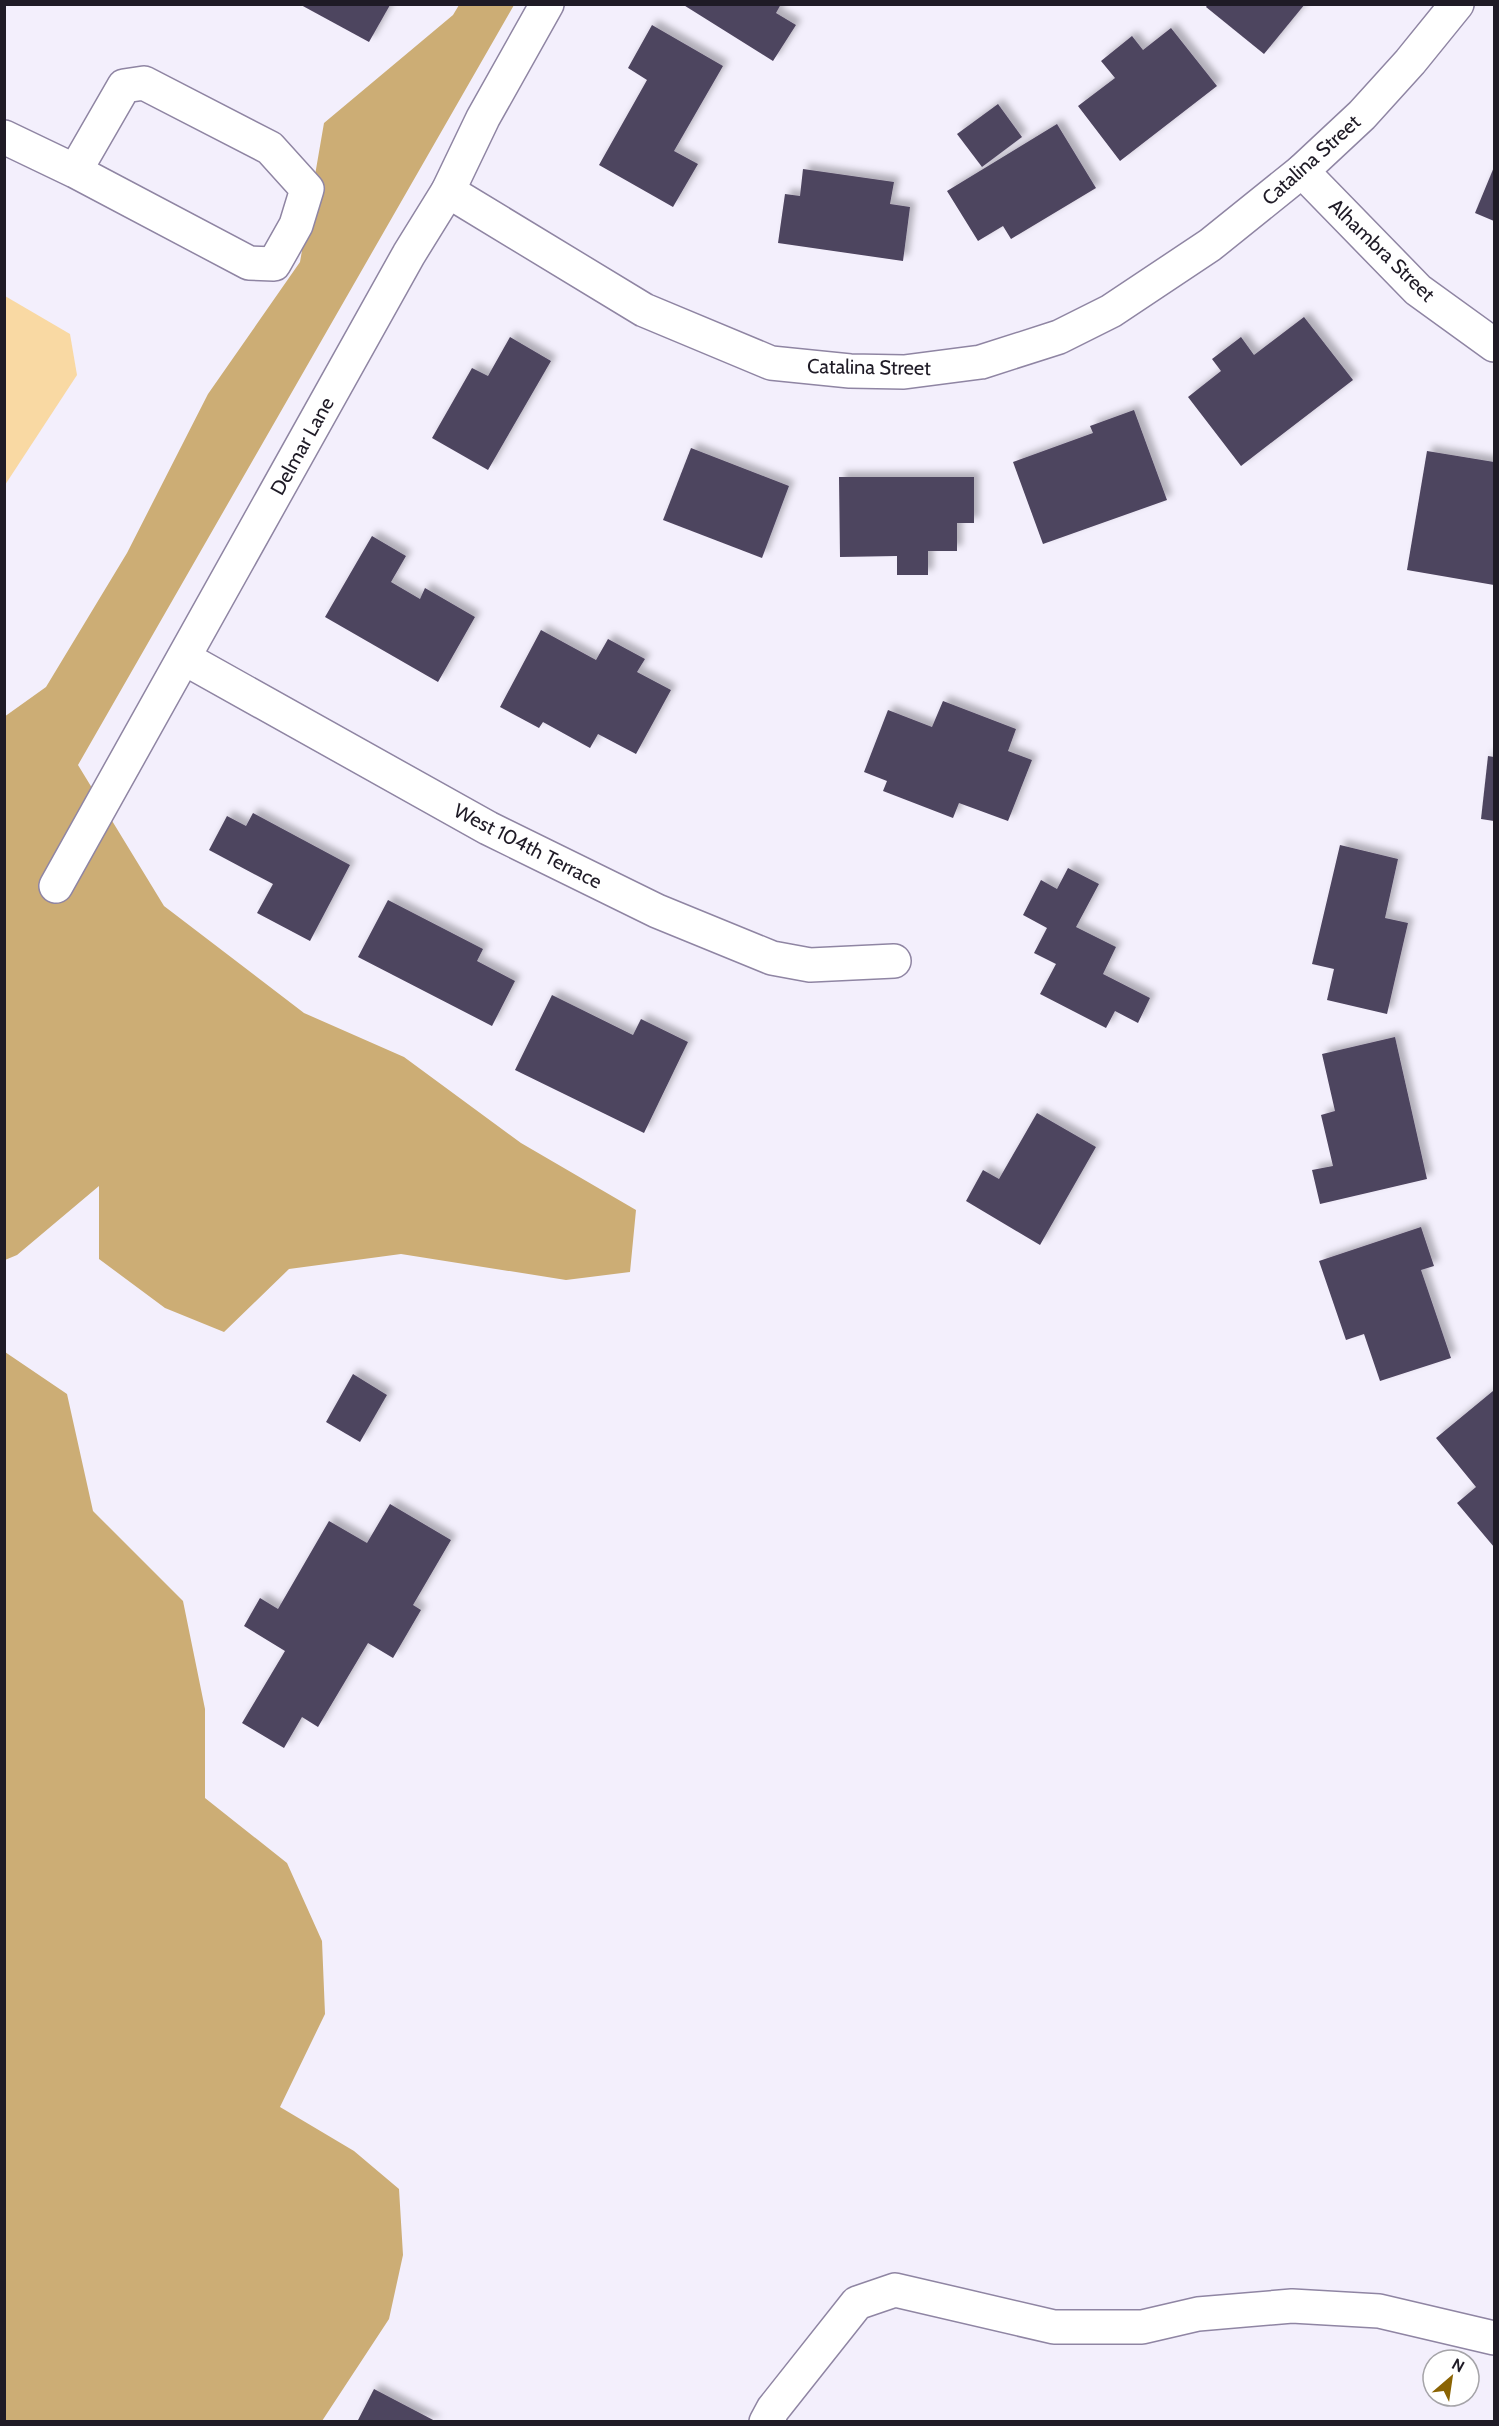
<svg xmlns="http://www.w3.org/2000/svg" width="1499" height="2426" font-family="Cabin,sans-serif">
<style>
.green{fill:#f9d9a3}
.forest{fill:#ccad75}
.building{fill:#4e445f;filter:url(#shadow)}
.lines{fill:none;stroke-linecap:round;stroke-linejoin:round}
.minor-casing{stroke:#8f85a3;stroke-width:36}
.minor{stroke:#fff;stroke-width:33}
.labels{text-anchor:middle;stroke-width:6;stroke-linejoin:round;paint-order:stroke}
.street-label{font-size:20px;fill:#1f1b26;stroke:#fff}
</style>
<defs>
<filter id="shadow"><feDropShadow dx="5.5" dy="-5.5" stdDeviation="3" flood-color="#0004"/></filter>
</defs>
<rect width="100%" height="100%" fill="#f3effc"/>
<path class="green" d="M 5,296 L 70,334 L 77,375 L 5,485 Z"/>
<g class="forest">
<path d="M 459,5 L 514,5 L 78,765 L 164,906 L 304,1013 L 404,1057 L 521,1143 L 636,1210 L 630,1272 L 566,1280 L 401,1254 L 289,1269 L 224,1332 L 165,1308 L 99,1259 L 99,1186 L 17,1255 L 5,1260 L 4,717 L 46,687 L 127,553 L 208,394 L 300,262 L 324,123 L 453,15 Z"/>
<path d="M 5,1352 L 67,1394 L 93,1511 L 183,1601 L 205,1709 L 205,1798 L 287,1863 L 322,1941 L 325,2014 L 280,2107 L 354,2151 L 399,2189 L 403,2255 L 389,2319 L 322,2421 L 5,2421 Z"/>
</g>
<g class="building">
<path d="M 682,4 L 781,4 L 776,13 L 796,25 L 773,61 Z"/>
<path d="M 1208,4 L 1305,4 L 1264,54 L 1206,7 Z"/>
<path d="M 301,5 L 390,5 L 369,42 Z"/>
<path d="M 652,25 L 723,66 L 674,151 L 698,164 L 673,207 L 599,165 L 647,80 L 628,68 Z"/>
<path d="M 1171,28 L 1217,86 L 1120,161 L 1078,106 L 1115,78 L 1101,61 L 1132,36 L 1143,50 Z"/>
<path d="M 998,104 L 1022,137 L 982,167 L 957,134 Z"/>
<path d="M 1057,124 L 1096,188 L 1011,239 L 1003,226 L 978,241 L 947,191 Z"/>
<path d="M 1494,167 L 1494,221 L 1475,213 Z"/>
<path d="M 803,169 L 894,182 L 890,204 L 910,207 L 903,261 L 778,243 L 785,194 L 800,196 Z"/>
<path d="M 1304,317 L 1353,380 L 1241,466 L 1188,397 L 1221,371 L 1212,359 L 1241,337 L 1254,355 Z"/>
<path d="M 510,337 L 551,361 L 488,470 L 432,438 L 472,368 L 488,376 Z"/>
<path d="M 1134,410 L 1167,500 L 1043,544 L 1013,462 L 1093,433 L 1090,426 Z"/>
<path d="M 691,448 L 789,486 L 762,558 L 663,520 Z"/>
<path d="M 1427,451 L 1494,462 L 1494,585 L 1407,570 Z"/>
<path d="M 839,477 L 974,477 L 974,523 L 957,523 L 957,551 L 928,551 L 928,575 L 897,575 L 897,556 L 840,557 Z"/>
<path d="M 372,536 L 406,556 L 391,582 L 420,599 L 425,588 L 475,617 L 438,682 L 325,617 Z"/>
<path d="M 541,630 L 596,660 L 608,639 L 645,659 L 637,672 L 671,690 L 636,754 L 598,734 L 590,748 L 543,722 L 539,728 L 500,707 Z"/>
<path d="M 943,701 L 1016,729 L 1008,751 L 1032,760 L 1008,821 L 959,803 L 953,818 L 883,791 L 887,781 L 864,772 L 888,710 L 932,727 Z"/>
<path d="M 1488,756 L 1494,757 L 1494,821 L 1481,819 Z"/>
<path d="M 253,813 L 350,865 L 310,941 L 257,913 L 273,884 L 209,850 L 227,816 L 246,826 Z"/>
<path d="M 1340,845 L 1398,859 L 1385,918 L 1408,923 L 1387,1014 L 1327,1000 L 1334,969 L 1312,964 Z"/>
<path d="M 1068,868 L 1099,884 L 1076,927 L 1116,947 L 1103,974 L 1150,998 L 1138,1023 L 1115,1011 L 1106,1028 L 1040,994 L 1056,964 L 1034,953 L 1047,928 L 1023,915 L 1041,880 L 1057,889 Z"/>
<path d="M 388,900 L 483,949 L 477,961 L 515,981 L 492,1026 L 358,957 Z"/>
<path d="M 552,995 L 633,1035 L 641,1019 L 688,1042 L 644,1133 L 515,1070 Z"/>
<path d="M 1395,1037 L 1427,1179 L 1320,1204 L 1312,1170 L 1333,1166 L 1321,1115 L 1335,1111 L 1322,1054 Z"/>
<path d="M 1037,1113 L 1096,1147 L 1040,1245 L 966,1201 L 983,1170 L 999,1179 Z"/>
<path d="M 1421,1227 L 1434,1266 L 1421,1270 L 1451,1358 L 1380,1381 L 1364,1334 L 1346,1340 L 1319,1261 Z"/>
<path d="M 353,1374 L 387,1395 L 360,1442 L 326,1422 Z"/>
<path d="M 1493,1391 L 1494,1393 L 1494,1547 L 1457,1503 L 1476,1487 L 1436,1438 Z"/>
<path d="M 390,1504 L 451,1540 L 413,1605 L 421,1610 L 393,1658 L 368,1643 L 318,1727 L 302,1717 L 284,1748 L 242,1723 L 285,1651 L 244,1626 L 260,1598 L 278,1609 L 329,1521 L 367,1543 Z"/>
<path d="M 374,2389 L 437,2422 L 357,2422 Z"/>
</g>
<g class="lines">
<g class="minor-casing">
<g id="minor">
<path d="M 4,137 L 75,171 L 249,263 L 274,264 L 296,225 L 307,189 L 270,148 L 144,83 L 124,86 L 75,171"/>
<path d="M 1302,171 L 1418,290 L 1494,345"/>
<path d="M 448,191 L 644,310 L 771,363 L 850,371 L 904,372 L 981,362 L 1059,337 L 1111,311 L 1210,245 L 1302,171 L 1362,115 L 1410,62 L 1457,4"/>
<path d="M 184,658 L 488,828 L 657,911 L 772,958 L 810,965 L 894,961"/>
<path d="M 56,886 L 409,254 L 448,191 L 483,118 L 547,4"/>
<path d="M 766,2422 L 773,2409 L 857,2303 L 895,2290 L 1054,2327 L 1142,2327 L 1198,2314 L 1292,2306 L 1379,2311 L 1494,2338"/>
</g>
</g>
<use href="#minor" class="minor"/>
</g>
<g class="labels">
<g class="street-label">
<text transform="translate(1311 160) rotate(-42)" y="7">Catalina Street</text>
<text transform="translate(1382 250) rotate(44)" y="7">Alhambra Street</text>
<text transform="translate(869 367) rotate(1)" y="7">Catalina Street</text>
<text transform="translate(302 446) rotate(-61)" y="7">Delmar Lane</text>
<text transform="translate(528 846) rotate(27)" y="7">West 104th Terrace</text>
</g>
</g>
<rect width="1499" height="2426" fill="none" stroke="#1f1b26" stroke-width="12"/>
<g transform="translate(1451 2378) rotate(29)"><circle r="28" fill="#ffffff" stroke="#a5a4a8" stroke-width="1.5"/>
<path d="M0-4.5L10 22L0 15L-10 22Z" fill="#8a6303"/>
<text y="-9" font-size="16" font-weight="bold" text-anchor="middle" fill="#1f1b26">N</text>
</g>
</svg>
